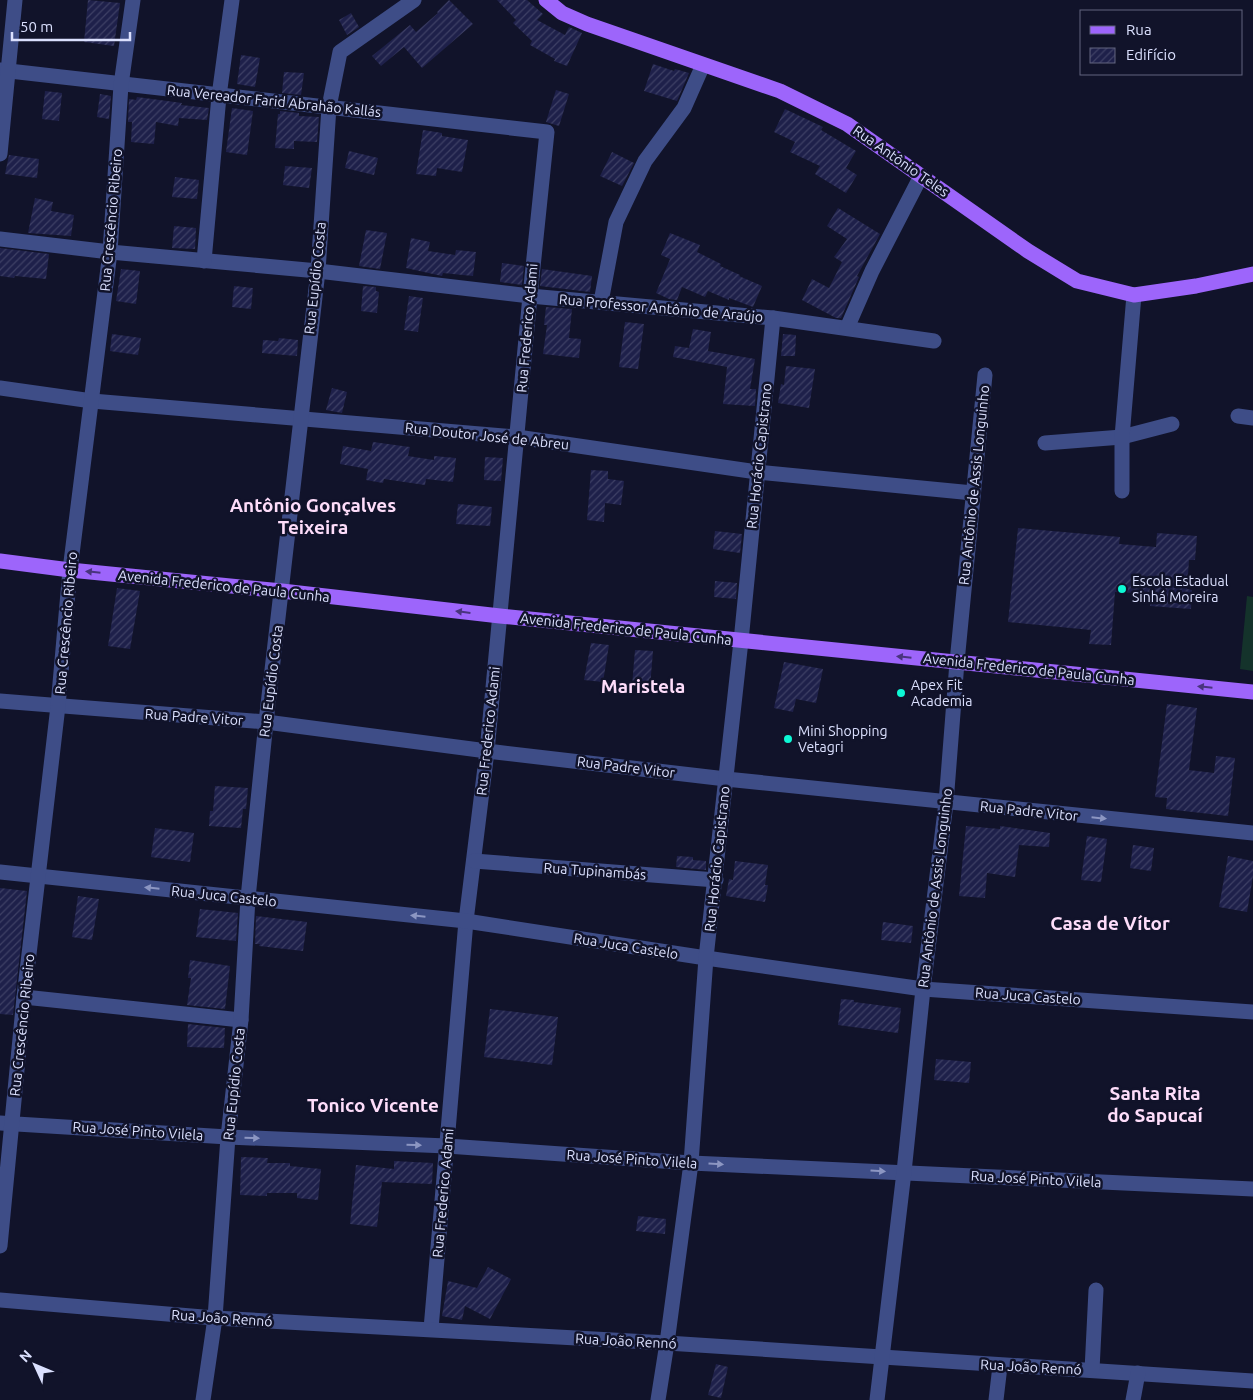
<svg xmlns="http://www.w3.org/2000/svg" width="1253" height="1400" font-family="Ubuntu,sans-serif">
<style>
.grass{fill:#14332b}
.building{fill:url(#building-hatch)}
.lines{fill:none;stroke-linecap:round;stroke-linejoin:round}
.minor{stroke:#3e4d87;stroke-width:15}
.major{stroke:#9d65fb;stroke-width:15}
.oneway{fill:#49347e}
.oneway2{fill:#8c96c2}
.poi-dot{fill:#0df8d5;stroke:#11132a;stroke-width:2}
.labels{text-anchor:middle;stroke-width:5;stroke-linejoin:round;paint-order:stroke}
.street-label{font-size:14px;fill:#dbe0fe;stroke:#11132a}
.poi-label{font-size:14px;fill:#dbe0fe;stroke:#11132a;text-anchor:start}
.district-label{font-size:19px;font-weight:bold;fill:#feddfa;stroke:#11132a}
</style>
<defs>
<pattern id="building-hatch" width="6" height="6" patternUnits="userSpaceOnUse" patternTransform="scale(1.25)"><rect width="6" height="6" fill="#1e204a"/><path d="M-1 1l2-2M0 6l6-6M5 7l2-2" fill="none" stroke="#3e4065"/></pattern>
</defs>
<rect width="100%" height="100%" fill="#11132a"/>
<path class="grass" d="M 1247,596 L 1253,597 L 1253,671 L 1240,669 Z"/>
<g class="building">
<path d="M 88,0 L 120,3 L 114,46 L 84,42 Z"/>
<path d="M 449,0 L 473,24 L 422,68 L 404,47 L 381,66 L 372,56 L 410,25 L 416,32 L 438,13 L 437,12 Z"/>
<path d="M 497,0 L 527,0 L 543,14 L 537,20 L 565,35 L 569,27 L 582,33 L 567,66 L 554,61 L 555,59 L 530,45 L 532,41 L 513,23 L 516,20 Z"/>
<path d="M 351,13 L 359,27 L 347,35 L 339,20 Z"/>
<path d="M 241,55 L 260,58 L 255,87 L 237,84 Z"/>
<path d="M 653,64 L 674,71 L 675,69 L 689,73 L 677,101 L 644,91 Z"/>
<path d="M 284,72 L 304,73 L 301,95 L 282,93 Z"/>
<path d="M 556,90 L 569,94 L 559,126 L 546,122 Z"/>
<path d="M 45,91 L 62,93 L 59,121 L 42,119 Z"/>
<path d="M 100,94 L 111,96 L 109,119 L 97,117 Z"/>
<path d="M 137,97 L 182,103 L 181,105 L 209,108 L 207,120 L 179,118 L 178,126 L 156,122 L 154,144 L 131,142 L 132,122 L 128,122 L 129,99 L 136,100 Z"/>
<path d="M 232,108 L 253,111 L 247,155 L 226,152 Z"/>
<path d="M 785,109 L 823,127 L 821,130 L 856,151 L 846,168 L 857,175 L 846,193 L 815,174 L 820,166 L 790,152 L 795,142 L 774,132 Z"/>
<path d="M 280,111 L 299,113 L 299,116 L 319,117 L 317,142 L 294,141 L 294,149 L 275,148 L 278,114 L 280,114 Z"/>
<path d="M 423,130 L 442,133 L 442,136 L 468,140 L 462,172 L 437,168 L 436,176 L 416,174 Z"/>
<path d="M 349,151 L 378,158 L 374,175 L 345,168 Z"/>
<path d="M 612,152 L 634,163 L 622,186 L 600,176 Z"/>
<path d="M 9,155 L 39,159 L 37,178 L 5,174 Z"/>
<path d="M 285,166 L 312,168 L 309,188 L 283,185 Z"/>
<path d="M 175,177 L 199,180 L 197,199 L 172,197 Z"/>
<path d="M 35,198 L 53,202 L 51,211 L 74,215 L 71,236 L 28,233 Z"/>
<path d="M 838,208 L 880,234 L 857,276 L 859,277 L 841,318 L 836,318 L 802,300 L 812,279 L 829,288 L 842,262 L 834,257 L 847,239 L 827,226 Z"/>
<path d="M 174,226 L 196,228 L 195,249 L 172,248 Z"/>
<path d="M 366,230 L 387,233 L 380,269 L 359,266 Z"/>
<path d="M 670,233 L 700,245 L 697,252 L 721,264 L 720,266 L 740,275 L 739,276 L 762,286 L 753,307 L 729,298 L 729,300 L 708,291 L 705,297 L 682,287 L 677,300 L 669,299 L 656,293 L 670,259 L 661,255 Z"/>
<path d="M 411,238 L 430,242 L 428,251 L 455,255 L 456,250 L 476,252 L 473,276 L 443,273 L 442,276 L 406,268 Z"/>
<path d="M 0,248 L 49,254 L 46,279 L 15,276 L 14,278 L 0,276 Z"/>
<path d="M 502,263 L 524,266 L 522,285 L 500,282 Z"/>
<path d="M 121,269 L 140,271 L 136,304 L 116,301 Z"/>
<path d="M 542,269 L 592,276 L 590,292 L 540,286 Z"/>
<path d="M 234,286 L 253,288 L 251,309 L 232,307 Z"/>
<path d="M 363,286 L 376,287 L 376,291 L 379,292 L 377,313 L 361,311 Z"/>
<path d="M 409,296 L 423,298 L 418,332 L 404,330 Z"/>
<path d="M 546,307 L 572,309 L 569,338 L 581,339 L 579,358 L 543,354 L 547,325 L 544,325 Z"/>
<path d="M 625,322 L 644,324 L 638,369 L 619,367 Z"/>
<path d="M 693,329 L 711,332 L 708,351 L 755,359 L 750,389 L 756,389 L 755,406 L 723,404 L 727,367 L 673,357 L 675,346 L 689,348 Z"/>
<path d="M 112,334 L 141,338 L 138,355 L 110,351 Z"/>
<path d="M 783,334 L 796,335 L 795,356 L 781,356 Z"/>
<path d="M 279,338 L 298,340 L 297,356 L 262,353 L 263,340 L 278,341 Z"/>
<path d="M 786,366 L 815,369 L 809,408 L 778,403 L 781,384 L 784,385 Z"/>
<path d="M 332,388 L 347,392 L 342,413 L 326,410 Z"/>
<path d="M 373,442 L 410,447 L 408,456 L 434,460 L 434,456 L 456,458 L 453,482 L 426,479 L 425,485 L 384,479 L 383,483 L 366,480 L 368,469 L 340,464 L 343,446 L 371,451 Z"/>
<path d="M 485,457 L 503,458 L 501,481 L 484,480 Z"/>
<path d="M 591,470 L 608,471 L 608,479 L 624,481 L 621,505 L 605,503 L 604,522 L 587,520 Z"/>
<path d="M 458,504 L 492,507 L 490,526 L 456,524 Z"/>
<path d="M 1018,528 L 1120,537 L 1119,544 L 1156,547 L 1157,533 L 1197,536 L 1195,560 L 1189,560 L 1187,589 L 1192,590 L 1191,609 L 1150,606 L 1151,594 L 1115,592 L 1111,645 L 1089,644 L 1091,630 L 1008,622 Z"/>
<path d="M 715,531 L 742,534 L 740,553 L 713,549 Z"/>
<path d="M 715,581 L 737,583 L 736,599 L 714,597 Z"/>
<path d="M 117,588 L 140,591 L 130,649 L 108,646 Z"/>
<path d="M 591,643 L 609,645 L 603,682 L 584,680 Z"/>
<path d="M 635,650 L 653,651 L 650,687 L 632,686 Z"/>
<path d="M 784,662 L 823,669 L 816,703 L 796,699 L 793,712 L 774,708 Z"/>
<path d="M 1167,704 L 1197,708 L 1189,770 L 1214,773 L 1216,756 L 1235,758 L 1228,816 L 1166,809 L 1167,798 L 1155,797 Z"/>
<path d="M 215,786 L 248,788 L 246,809 L 243,809 L 241,828 L 209,826 L 210,811 L 213,811 Z"/>
<path d="M 966,826 L 1000,829 L 1000,826 L 1050,833 L 1049,847 L 1019,845 L 1015,877 L 987,873 L 985,898 L 959,896 Z"/>
<path d="M 155,828 L 194,833 L 190,862 L 151,857 Z"/>
<path d="M 1087,836 L 1107,839 L 1101,882 L 1081,880 Z"/>
<path d="M 1133,845 L 1154,848 L 1151,871 L 1130,868 Z"/>
<path d="M 677,856 L 693,857 L 693,860 L 706,861 L 706,870 L 676,867 Z"/>
<path d="M 1228,856 L 1253,861 L 1253,876 L 1247,912 L 1219,907 Z"/>
<path d="M 735,861 L 768,865 L 765,885 L 768,885 L 765,902 L 726,896 L 729,879 L 733,880 Z"/>
<path d="M 0,888 L 27,891 L 13,1015 L 0,1014 Z"/>
<path d="M 78,896 L 99,899 L 92,940 L 72,937 Z"/>
<path d="M 200,909 L 238,913 L 236,941 L 196,937 Z"/>
<path d="M 256,916 L 307,922 L 303,951 L 259,946 L 260,944 L 255,944 Z"/>
<path d="M 883,922 L 913,926 L 911,943 L 881,940 Z"/>
<path d="M 190,960 L 230,966 L 225,1009 L 187,1005 L 191,978 L 188,978 Z"/>
<path d="M 841,999 L 854,1000 L 854,1002 L 901,1008 L 898,1033 L 838,1025 Z"/>
<path d="M 490,1009 L 558,1017 L 552,1065 L 484,1057 Z"/>
<path d="M 188,1024 L 225,1028 L 224,1048 L 187,1047 Z"/>
<path d="M 936,1059 L 971,1062 L 969,1083 L 934,1080 Z"/>
<path d="M 241,1157 L 268,1158 L 267,1163 L 290,1163 L 290,1166 L 321,1169 L 318,1200 L 297,1198 L 297,1193 L 267,1193 L 267,1196 L 240,1195 Z"/>
<path d="M 394,1161 L 433,1163 L 432,1184 L 382,1182 L 377,1227 L 350,1224 L 356,1165 L 394,1169 Z"/>
<path d="M 638,1216 L 666,1219 L 665,1234 L 636,1231 Z"/>
<path d="M 488,1267 L 511,1279 L 490,1319 L 465,1306 L 462,1320 L 442,1316 L 448,1281 L 477,1288 Z"/>
<path d="M 716,1364 L 728,1367 L 721,1398 L 708,1395 Z"/>
</g>
<g class="lines">
<g class="minor">
<path d="M 0,70 L 547,132 L 530,296 L 487,751 L 466,921 L 431,1329"/>
<path d="M 0,154 L 15,0"/>
<path d="M 0,239 L 110,252 L 318,271 L 530,296 L 773,318 L 934,341"/>
<path d="M 204,261 L 219,96 L 232,0"/>
<path d="M 601,302 L 616,222 L 645,161 L 684,108 L 703,65"/>
<path d="M 847,328 L 872,271 L 921,176"/>
<path d="M 0,388 L 92,401 L 517,437 L 757,472 L 973,493"/>
<path d="M 1238,416 L 1253,418"/>
<path d="M 1045,443 L 1122,437 L 1172,424"/>
<path d="M 1122,491 L 1122,437 L 1134,295"/>
<path d="M 0,701 L 266,722 L 487,751 L 726,779 L 1253,833"/>
<path d="M 474,861 L 716,880"/>
<path d="M 0,872 L 466,921 L 706,958 L 923,989 L 1253,1012"/>
<path d="M 24,997 L 241,1020"/>
<path d="M 0,1123 L 228,1137 L 447,1146 L 691,1163 L 1253,1189"/>
<path d="M 0,1246 L 24,997 L 58,706 L 70,570 L 110,252 L 121,85 L 133,0"/>
<path d="M 0,1300 L 215,1318 L 667,1343 L 1253,1381"/>
<path d="M 1092,1370 L 1096,1290"/>
<path d="M 203,1400 L 215,1318 L 228,1137 L 241,1020 L 248,898 L 266,722 L 318,271 L 329,107 L 340,52 L 414,0"/>
<path d="M 658,1400 L 667,1343 L 691,1163 L 706,958 L 741,641 L 773,318"/>
<path d="M 877,1400 L 904,1172 L 923,989 L 946,803 L 957,662 L 985,375"/>
<path d="M 996,1400 L 1000,1366"/>
<path d="M 1133,1400 L 1138,1373"/>
</g>
<g class="major">
<path d="M 546,0 L 562,13 L 587,24 L 780,91 L 847,124 L 1028,251 L 1077,281 L 1134,295 L 1196,286 L 1253,274"/>
<path d="M 0,561 L 70,570 L 282,591 L 500,616 L 1253,692"/>
</g>
</g>
<defs><path id="oneway-solid" d="M-6-.8H1V-3.2L6.5 0L1 3.2V.8H-6Z" transform="scale(1.25)"/></defs>
<g class="oneway">
<use href="#oneway-solid" transform="translate(93 572) rotate(-174)"/>
<use href="#oneway-solid" transform="translate(463 612) rotate(-173)"/>
<use href="#oneway-solid" transform="translate(904 657) rotate(-174)"/>
<use href="#oneway-solid" transform="translate(1205 687) rotate(-174)"/>
</g>
<g class="oneway2">
<use href="#oneway-solid" transform="translate(1099 818) rotate(6)"/>
<use href="#oneway-solid" transform="translate(152 888) rotate(-174)"/>
<use href="#oneway-solid" transform="translate(418 916) rotate(-174)"/>
<use href="#oneway-solid" transform="translate(252 1138) rotate(2)"/>
<use href="#oneway-solid" transform="translate(414 1145) rotate(2)"/>
<use href="#oneway-solid" transform="translate(716 1164) rotate(3)"/>
<use href="#oneway-solid" transform="translate(878 1171) rotate(3)"/>
</g>
<g class="poi-dot">
<circle cx="1122" cy="589" r="5"/>
<circle cx="901" cy="693" r="5"/>
<circle cx="788" cy="739" r="5"/>
</g>
<g class="labels">
<g class="street-label">
<text transform="translate(274 101) rotate(6)" y="5">Rua Vereador Farid Abrahão Kallás</text>
<text transform="translate(901 161) rotate(35)" y="5">Rua Antônio Teles</text>
<text transform="translate(111 220) rotate(-85)" y="5">Rua Crescêncio Ribeiro</text>
<text transform="translate(315 278) rotate(-84)" y="5">Rua Eupídio Costa</text>
<text transform="translate(661 308) rotate(5)" y="5">Rua Professor Antônio de Araújo</text>
<text transform="translate(527 328) rotate(-85)" y="5">Rua Frederico Adami</text>
<text transform="translate(487 436) rotate(6)" y="5">Rua Doutor José de Abreu</text>
<text transform="translate(759 456) rotate(-84)" y="5">Rua Horácio Capistrano</text>
<text transform="translate(974 485) rotate(-84)" y="5">Rua Antônio de Assis Longuinho</text>
<text transform="translate(224 586) rotate(6)" y="5">Avenida Frederico de Paula Cunha</text>
<text transform="translate(66 623) rotate(-85)" y="5">Rua Crescêncio Ribeiro</text>
<text transform="translate(626 629) rotate(6)" y="5">Avenida Frederico de Paula Cunha</text>
<text transform="translate(1029 669) rotate(6)" y="5">Avenida Frederico de Paula Cunha</text>
<text transform="translate(271 681) rotate(-83)" y="5">Rua Eupídio Costa</text>
<text transform="translate(194 717) rotate(4)" y="5">Rua Padre Vitor</text>
<text transform="translate(488 731) rotate(-84)" y="5">Rua Frederico Adami</text>
<text transform="translate(626 767) rotate(7)" y="5">Rua Padre Vitor</text>
<text transform="translate(1029 811) rotate(6)" y="5">Rua Padre Vitor</text>
<text transform="translate(717 859) rotate(-84)" y="5">Rua Horácio Capistrano</text>
<text transform="translate(595 871) rotate(4)" y="5">Rua Tupinambás</text>
<text transform="translate(935 888) rotate(-83)" y="5">Rua Antônio de Assis Longuinho</text>
<text transform="translate(224 896) rotate(6)" y="5">Rua Juca Castelo</text>
<text transform="translate(626 946) rotate(9)" y="5">Rua Juca Castelo</text>
<text transform="translate(1028 996) rotate(4)" y="5">Rua Juca Castelo</text>
<text transform="translate(22 1025) rotate(-84)" y="5">Rua Crescêncio Ribeiro</text>
<text transform="translate(234 1084) rotate(-84)" y="5">Rua Eupídio Costa</text>
<text transform="translate(138 1131) rotate(4)" y="5">Rua José Pinto Vilela</text>
<text transform="translate(632 1159) rotate(4)" y="5">Rua José Pinto Vilela</text>
<text transform="translate(1036 1179) rotate(3)" y="5">Rua José Pinto Vilela</text>
<text transform="translate(443 1193) rotate(-85)" y="5">Rua Frederico Adami</text>
<text transform="translate(222 1318) rotate(4)" y="5">Rua João Rennó</text>
<text transform="translate(626 1341) rotate(3)" y="5">Rua João Rennó</text>
<text transform="translate(1031 1367) rotate(3)" y="5">Rua João Rennó</text>
</g>
<g class="poi-label">
<text x="1132" y="586">Escola Estadual<tspan x="1132" dy="16">Sinhá Moreira</tspan></text>
<text x="911" y="690">Apex Fit<tspan x="911" dy="16">Academia</tspan></text>
<text x="798" y="736">Mini Shopping<tspan x="798" dy="16">Vetagri</tspan></text>
</g>
<g class="district-label">
<text x="313" y="512">Antônio Gonçalves<tspan x="313" dy="22">Teixeira</tspan></text>
<text x="643" y="693">Maristela</text>
<text x="1110" y="930">Casa de Vítor</text>
<text x="1155" y="1100">Santa Rita<tspan x="1155" dy="22">do Sapucaí</tspan></text>
<text x="373" y="1112">Tonico Vicente</text>
</g>
</g>
<rect x="1080" y="10" width="162" height="65" fill="#11132a" stroke="#62657f"/>
<rect x="1090" y="26" width="25" height="8" fill="#9d65fb" stroke="#62657f"/>
<text x="1126" y="35" font-size="15" fill="#dbe0fe">Rua</text>
<rect x="1090" y="48" width="25" height="15" fill="url(#building-hatch)" stroke="#62657f"/>
<text x="1126" y="60" font-size="15" fill="#dbe0fe">Edifício</text>
<g transform="translate(35 1365) rotate(314)" stroke="#11132a" stroke-width="4" paint-order="stroke">
<path d="M0-4L9 19L0 12L-9 19Z" fill="#dbe0fe"/>
<text y="-8" font-size="14" font-weight="bold" text-anchor="middle" fill="#dbe0fe">N</text>
</g>
<path d="M12 32v8h118v-8" fill="none" stroke="#dbe0fe" stroke-width="2.5"/>
<text x="20" y="32" font-size="15" fill="#dbe0fe" stroke="#11132a" stroke-width="4" paint-order="stroke">50 m</text>
</svg>
